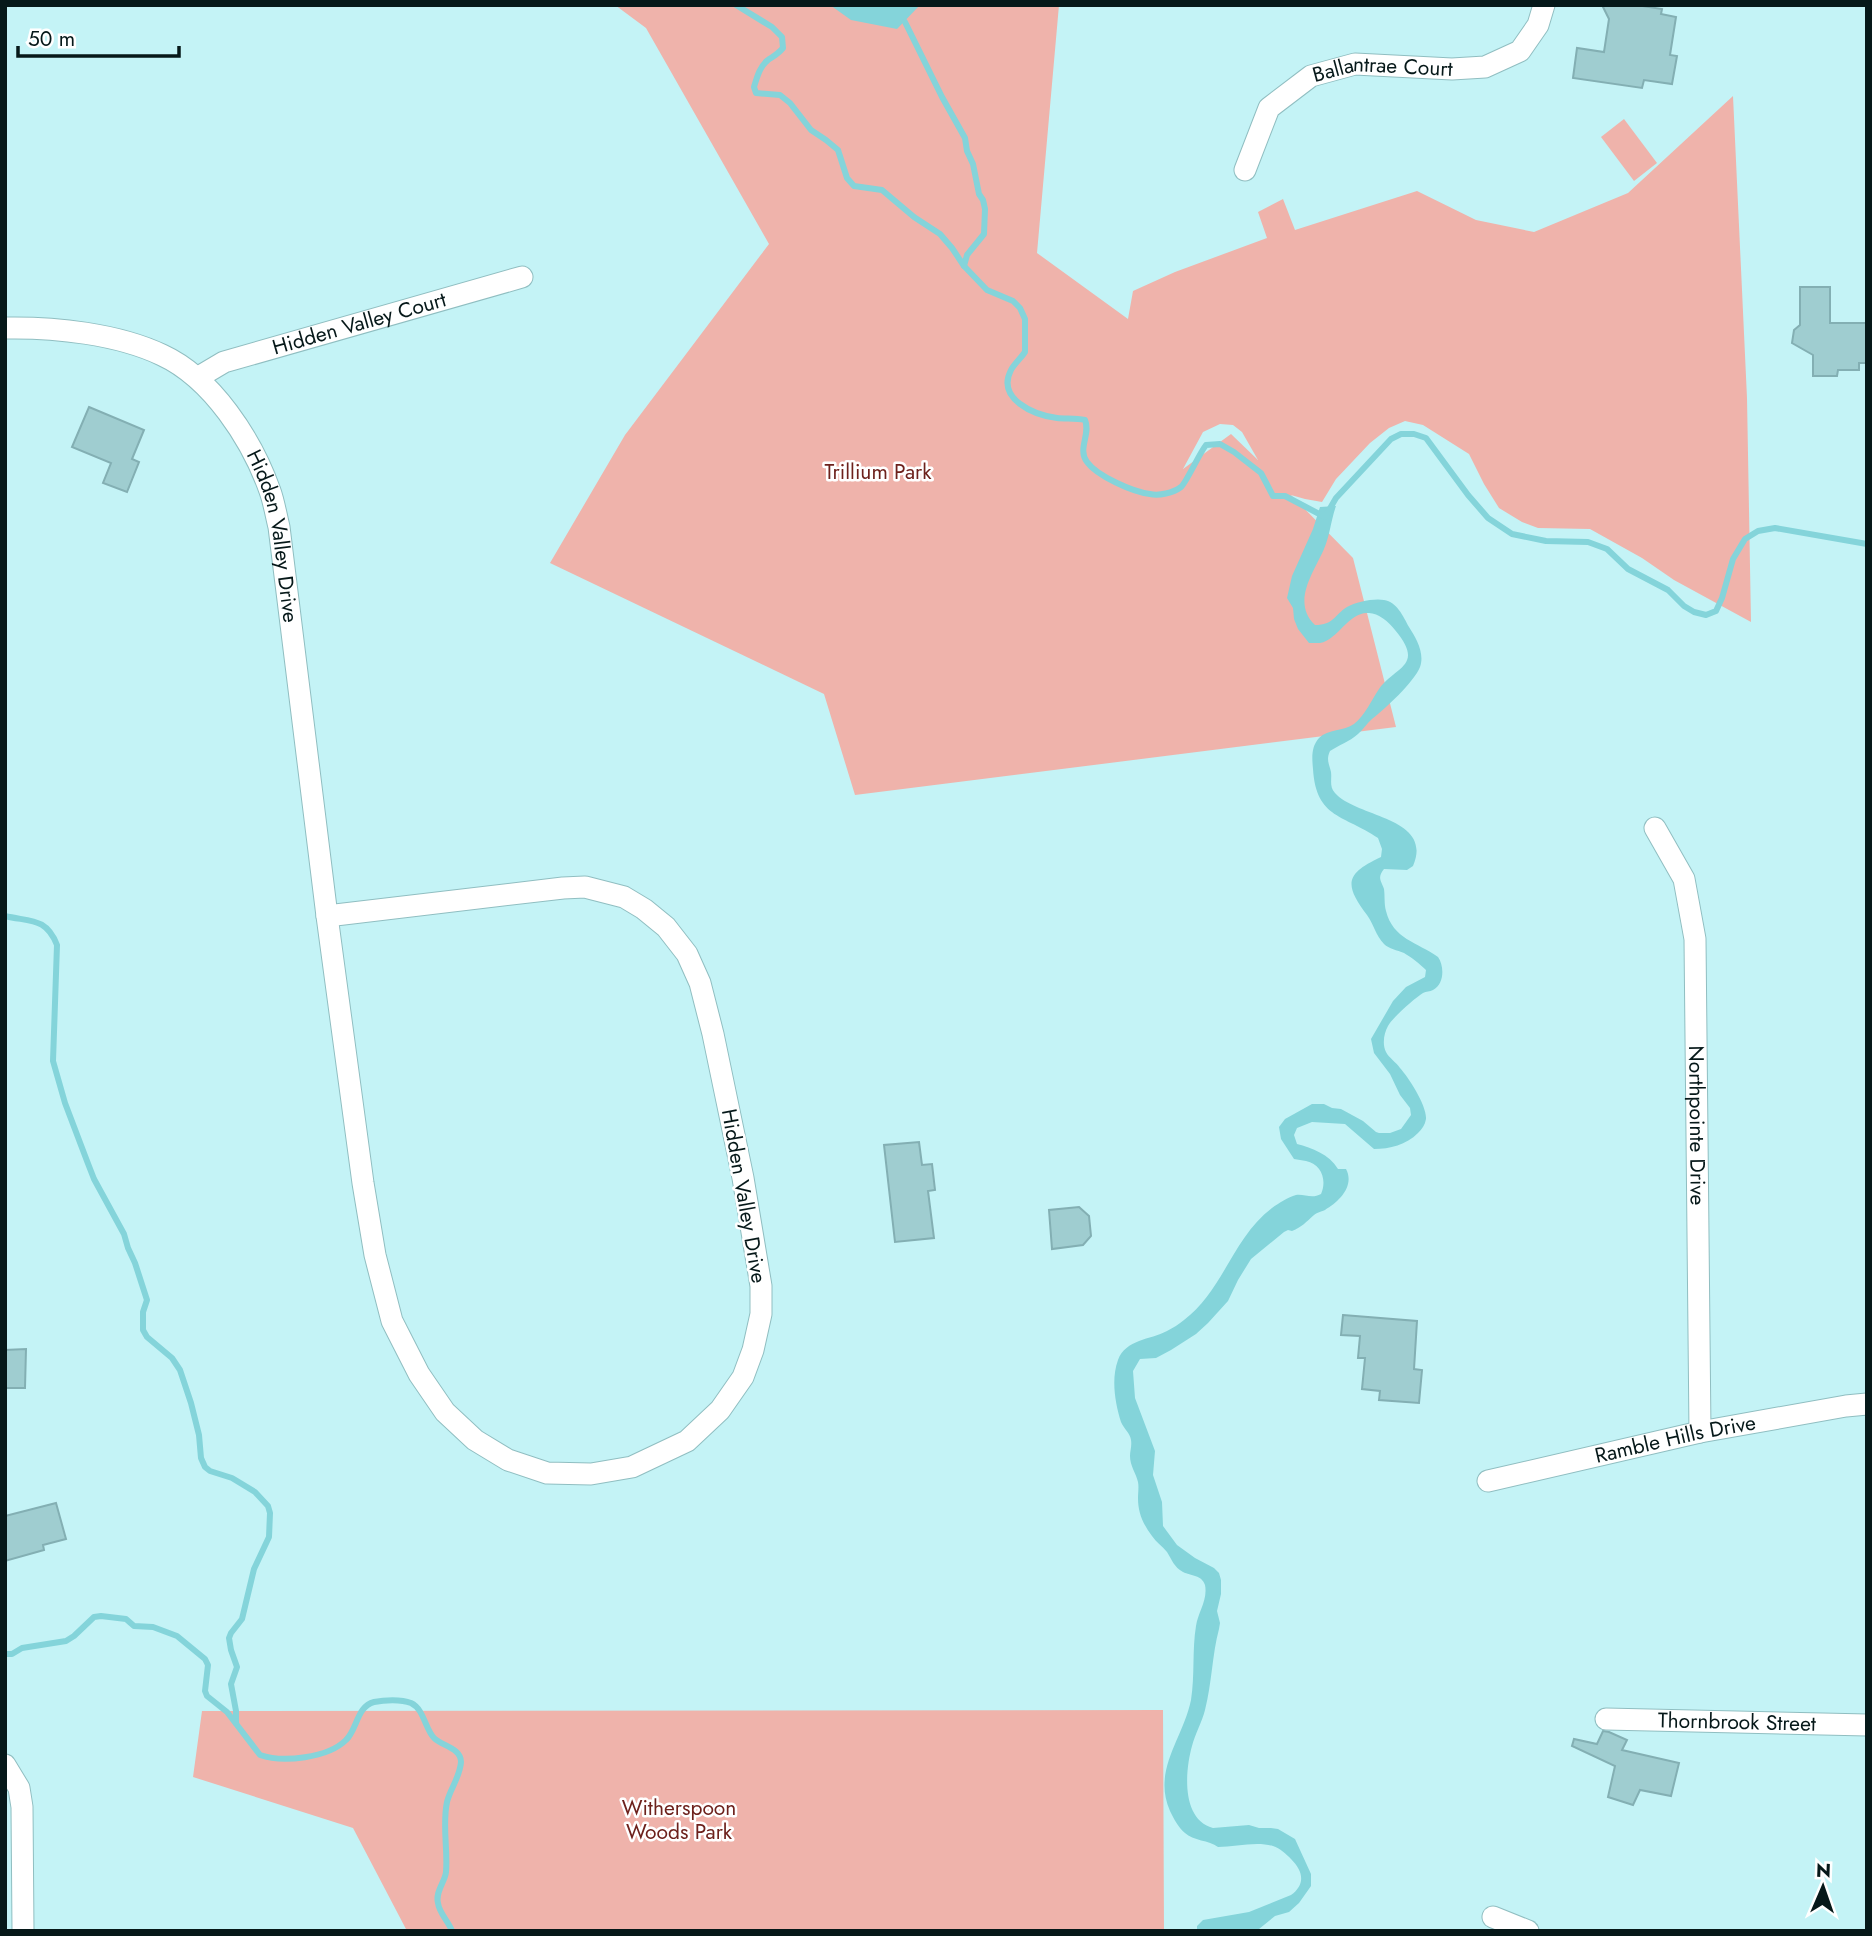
<svg xmlns="http://www.w3.org/2000/svg" width="1872" height="1936" font-family="Jost,sans-serif">
<style>
.green{fill:#efb3ab;fill-rule:evenodd}
.water{fill:#84d4da}
.lines{fill:none;stroke-linecap:round;stroke-linejoin:round}
.stream{stroke:#84d4da;stroke-width:6}
.building{fill:#9fcdd0;stroke:#83afb3;stroke-width:2}
.street-casing{stroke:#90bec1;stroke-width:23}
.street{stroke:#fff;stroke-width:21}
.labels{text-anchor:middle;stroke-width:5;stroke-linejoin:round;paint-order:stroke}
.street-label{font-size:21px;fill:#061819;stroke:#fff}
.park-label{font-size:21px;fill:#6d211c;stroke:#fff}
</style>
<rect width="100%" height="100%" fill="#c4f3f6"/>
<g class="green">
<path d="M 615,5 L 1059,5 L 1037,253 L 1128,319 L 1133,291 L 1175,272 L 1267,238 L 1258,212 L 1283,199 L 1295,230 L 1417,191 L 1476,220 L 1534,232 L 1628,193 L 1733,96 L 1747,398 L 1751,622 L 1674,580 L 1642,558 L 1590,529 L 1538,528 L 1522,522 L 1499,508 L 1484,484 L 1469,454 L 1423,425 L 1405,421 L 1389,428 L 1370,443 L 1336,479 L 1322,502 L 1305,499 L 1291,495 L 1353,558 L 1396,727 L 855,795 L 824,694 L 550,563 L 625,435 L 769,244 L 646,28 ZM 1220,424 L 1233,425 L 1242,432 L 1258,460 L 1231,434 L 1183,469 L 1203,432 Z"/>
<path d="M 1624,119 L 1657,163 L 1634,181 L 1601,137 Z"/>
<path d="M 1163,1710 L 1164,1931 L 407,1931 L 353,1828 L 193,1777 L 202,1711 Z"/>
</g>
<g class="water">
<path d="M 830,5 L 920,5 L 897,29 L 851,20 Z"/>
<path d="M 1336,506 C 1331,520 1330,535 1324,549 C 1314,572 1291,602 1315,625 C 1334,625 1334,615 1347,607 C 1356,602 1374,598 1384,600 C 1397,602 1403,616 1409,627 C 1416,638 1425,653 1420,667 C 1414,682 1385,709 1372,719 C 1367,723 1363,730 1358,734 C 1349,742 1339,745 1330,751 C 1326,760 1329,763 1331,772 C 1332,780 1329,786 1335,793 C 1357,818 1434,817 1413,866 L 1407,870 L 1384,869 C 1377,878 1381,880 1384,889 C 1385,896 1384,904 1386,911 C 1393,939 1417,942 1438,957 C 1444,965 1445,984 1433,990 C 1430,992 1426,991 1423,993 C 1415,998 1392,1018 1388,1026 C 1384,1033 1382,1044 1386,1052 C 1389,1058 1396,1062 1400,1068 C 1409,1078 1427,1106 1426,1119 C 1425,1125 1422,1129 1418,1133 C 1406,1145 1390,1149 1374,1149 L 1345,1124 L 1312,1122 L 1297,1128 L 1294,1135 L 1297,1144 C 1312,1148 1329,1154 1338,1169 L 1346,1169 C 1355,1186 1339,1202 1325,1210 C 1320,1212 1318,1212 1314,1215 C 1306,1222 1302,1227 1292,1231 L 1288,1230 L 1284,1232 L 1251,1259 L 1238,1280 L 1228,1301 L 1208,1323 L 1196,1334 L 1171,1350 L 1156,1358 L 1140,1359 L 1133,1371 L 1135,1398 L 1155,1451 L 1153,1475 L 1162,1502 L 1163,1526 L 1177,1545 L 1195,1558 L 1214,1568 L 1219,1573 L 1221,1580 L 1221,1594 L 1217,1611 L 1220,1623 L 1219,1629 C 1212,1655 1212,1683 1205,1710 C 1202,1722 1195,1734 1192,1746 C 1185,1771 1181,1819 1213,1828 L 1249,1825 L 1259,1828 L 1271,1828 L 1278,1829 L 1295,1839 L 1311,1874 L 1311,1886 L 1299,1903 L 1289,1912 L 1275,1916 L 1259,1929 L 1245,1931 L 1197,1931 L 1197,1926 L 1203,1920 L 1249,1912 L 1291,1895 C 1306,1884 1303,1871 1291,1859 C 1286,1854 1280,1848 1273,1846 C 1256,1841 1235,1847 1218,1847 C 1209,1840 1193,1841 1185,1833 C 1178,1827 1174,1819 1170,1811 C 1152,1770 1183,1739 1191,1700 C 1195,1675 1192,1650 1196,1626 C 1198,1612 1208,1600 1205,1585 C 1202,1575 1191,1576 1183,1572 C 1174,1567 1172,1560 1167,1552 C 1162,1546 1156,1542 1152,1536 C 1143,1524 1138,1513 1138,1498 C 1138,1493 1139,1487 1138,1482 C 1136,1473 1130,1466 1130,1456 C 1130,1451 1132,1446 1131,1440 C 1130,1433 1124,1429 1121,1422 C 1115,1403 1111,1379 1118,1360 C 1126,1339 1150,1340 1167,1331 C 1173,1328 1179,1324 1184,1320 C 1223,1291 1233,1237 1272,1208 C 1279,1203 1288,1197 1296,1195 C 1305,1194 1312,1199 1321,1194 C 1327,1181 1322,1164 1306,1161 C 1302,1160 1298,1160 1294,1159 L 1281,1139 L 1279,1127 L 1285,1119 L 1312,1104 L 1324,1104 L 1332,1108 L 1341,1109 L 1363,1121 L 1376,1132 L 1379,1133 L 1390,1133 L 1401,1129 L 1411,1115 L 1410,1108 L 1400,1095 L 1390,1074 L 1374,1053 L 1371,1039 L 1393,1001 L 1406,987 L 1425,977 L 1426,970 C 1420,964 1411,957 1404,953 C 1397,950 1389,949 1384,944 C 1376,936 1373,923 1367,915 C 1344,884 1345,874 1381,857 L 1382,849 L 1378,838 C 1345,815 1316,819 1313,769 C 1312,758 1311,747 1319,738 C 1328,729 1344,731 1354,724 C 1365,715 1371,701 1379,689 C 1396,666 1425,666 1395,630 C 1389,622 1378,613 1369,613 C 1349,611 1339,639 1320,643 C 1316,643 1313,643 1309,643 L 1298,629 L 1294,619 L 1293,608 L 1287,598 L 1292,576 L 1313,529 L 1320,507 Z"/>
</g>
<g class="lines">
<g class="stream">
<path d="M 736,5 L 772,27 L 782,37 L 783,48 C 778,54 774,56 768,60 C 760,66 757,77 754,87 L 756,93 L 780,95 L 790,103 L 811,130 L 826,140 L 838,150 L 847,178 L 854,186 L 882,190 L 914,217 L 940,234 L 952,248 L 964,266 L 987,290 L 1013,301 L 1020,308 L 1025,319 L 1025,352 C 1021,358 1014,364 1011,370 C 996,399 1034,415 1057,418 C 1066,419 1075,418 1085,420 C 1091,434 1077,449 1087,462 C 1097,476 1133,492 1150,494 C 1159,496 1173,493 1181,487 C 1186,483 1199,454 1206,445 L 1220,444 L 1234,452 L 1261,473 L 1273,496 L 1285,496 L 1325,517 L 1336,498 L 1391,439 L 1401,434 L 1414,434 L 1426,438 L 1468,495 L 1488,518 L 1512,534 L 1546,541 L 1588,542 L 1607,549 L 1628,569 L 1668,590 L 1684,606 L 1694,612 L 1706,615 L 1716,611 L 1722,598 L 1733,559 L 1745,539 L 1758,531 L 1775,528 L 1867,544"/>
<path d="M 905,22 L 942,97 L 965,138 L 967,151 L 973,164 L 979,194 L 983,200 L 985,209 L 984,234 L 967,255 L 964,266"/>
<path d="M 5,916 C 30,922 46,917 57,945 L 53,1061 L 65,1103 L 87,1161 L 94,1179 L 124,1234 L 128,1248 L 135,1263 L 147,1300 L 143,1312 L 143,1330 L 147,1337 L 172,1358 L 180,1370 L 191,1403 L 199,1435 L 201,1458 L 205,1467 L 210,1471 L 232,1478 L 255,1492 L 268,1506 L 270,1513 L 269,1537 L 254,1569 L 242,1619 L 231,1633 L 229,1638 L 231,1650 L 237,1667 L 231,1684 L 236,1711 L 236,1723"/>
<path d="M 5,1654 L 12,1654 L 22,1648 L 66,1641 L 74,1636 L 94,1617 L 101,1616 L 126,1619 L 134,1626 L 153,1627 L 177,1636 L 205,1659 L 208,1665 L 205,1691 L 207,1696 L 227,1712 L 260,1755 C 283,1763 328,1758 346,1740 C 357,1730 357,1706 374,1702 C 384,1700 401,1699 411,1703 C 424,1709 425,1729 434,1738 C 442,1746 461,1748 461,1762 C 460,1777 450,1789 447,1802 C 442,1825 448,1849 446,1872 C 445,1882 435,1892 438,1903 C 439,1913 449,1922 452,1931"/>
</g>
</g>
<g class="building">
<path d="M 1602,5 L 1636,5 L 1662,9 L 1661,14 L 1676,17 L 1670,55 L 1677,56 L 1672,84 L 1644,80 L 1642,88 L 1573,78 L 1577,48 L 1604,52 L 1609,19 Z"/>
<path d="M 1800,287 L 1830,287 L 1830,323 L 1867,323 L 1867,363 L 1859,363 L 1859,370 L 1838,370 L 1837,376 L 1813,376 L 1813,355 L 1792,343 L 1794,330 L 1800,325 Z"/>
<path d="M 89,407 L 144,430 L 132,459 L 139,462 L 127,492 L 103,483 L 111,463 L 72,447 Z"/>
<path d="M 919,1142 L 922,1165 L 932,1164 L 935,1190 L 928,1191 L 934,1238 L 895,1242 L 884,1145 Z"/>
<path d="M 1079,1207 L 1089,1216 L 1091,1236 L 1083,1245 L 1052,1249 L 1049,1210 Z"/>
<path d="M 1343,1315 L 1417,1321 L 1414,1369 L 1422,1370 L 1419,1403 L 1379,1400 L 1380,1391 L 1362,1389 L 1365,1358 L 1358,1358 L 1360,1336 L 1341,1335 Z"/>
<path d="M 26,1349 L 25,1388 L 5,1388 L 5,1350 Z"/>
<path d="M 56,1503 L 66,1539 L 43,1545 L 44,1550 L 5,1561 L 5,1516 Z"/>
<path d="M 1603,1731 L 1609,1732 L 1627,1740 L 1622,1750 L 1679,1763 L 1671,1796 L 1640,1790 L 1633,1805 L 1608,1797 L 1615,1766 L 1572,1746 L 1574,1739 L 1597,1744 Z"/>
</g>
<g class="lines">
<g class="street-casing">
<g id="street">
<path id="s1" d="M 1245,170 L 1269,108 L 1311,76 L 1355,64 L 1452,69 L 1485,67 L 1520,51 L 1538,25 L 1544,5"/>
<path id="s2" d="M 5,328 C 55,327 118,334 162,355 C 212,378 252,440 270,491 C 274,502 276,515 279,527 L 327,916"/>
<path id="s3" d="M 197,378 L 224,362 L 522,277"/>
<path id="s4" d="M 1655,828 L 1684,879 L 1695,939 L 1700,1432"/>
<path d="M 585,887 L 624,897 L 644,909 L 666,927 L 687,954 L 700,983 L 713,1034 L 743,1178 L 761,1286 L 761,1314 L 753,1350 L 743,1377 L 720,1410 L 687,1441 L 632,1467 L 591,1474 L 547,1473 L 508,1460 L 475,1440 L 445,1412 L 419,1374 L 392,1321 L 375,1255 L 363,1183 L 327,916 L 563,888 Z"/>
<path id="s5" d="M 1488,1481 L 1700,1432 L 1846,1406 L 1867,1404"/>
<path id="s6" d="M 1606,1719 L 1867,1725"/>
<path d="M 5,1765 L 19,1788 L 22,1807 L 23,1931"/>
<path d="M 1493,1917 L 1528,1931"/>
</g>
</g>
<use href="#street" class="street"/>
</g>
<g class="labels">
<g class="street-label">
<text dy="7" stroke="none"><textPath href="#s1" startOffset="192">Ballantrae Court</textPath></text>
<text dy="7" stroke="none"><textPath href="#s3" startOffset="172">Hidden Valley Court</textPath></text>
<text dy="7" stroke="none"><textPath href="#s2" startOffset="383">Hidden Valley Drive</textPath></text>
<text dy="7" stroke="none"><textPath href="#s4" startOffset="306">Northpointe Drive</textPath></text>
<text transform="translate(744 1196) rotate(80)" y="7">Hidden Valley Drive</text>
<text dy="7" stroke="none"><textPath href="#s5" startOffset="192">Ramble Hills Drive</textPath></text>
<text dy="7" stroke="none"><textPath href="#s6" startOffset="131">Thornbrook Street</textPath></text>
</g>
<g class="park-label">
<text x="878" y="479">Trillium Park</text>
<text x="679" y="1815">Witherspoon<tspan x="679" dy="24">Woods Park</tspan></text>
</g>
</g>
<rect width="1872" height="1936" fill="none" stroke="#061819" stroke-width="14"/>
<g transform="translate(1823 1887) rotate(2)" stroke="#ffffff" stroke-width="5" paint-order="stroke">
<path d="M0-5L12 26L0 18L-12 26Z" fill="#061819"/>
<text y="-10" font-size="19" font-weight="bold" text-anchor="middle" fill="#061819">N</text>
</g>
<path d="M18 46v10h161v-10" fill="none" stroke="#061819" stroke-width="3.5"/>
<text x="28" y="46" font-size="21" fill="#061819" stroke="#ffffff" stroke-width="5" paint-order="stroke">50 m</text>
</svg>
